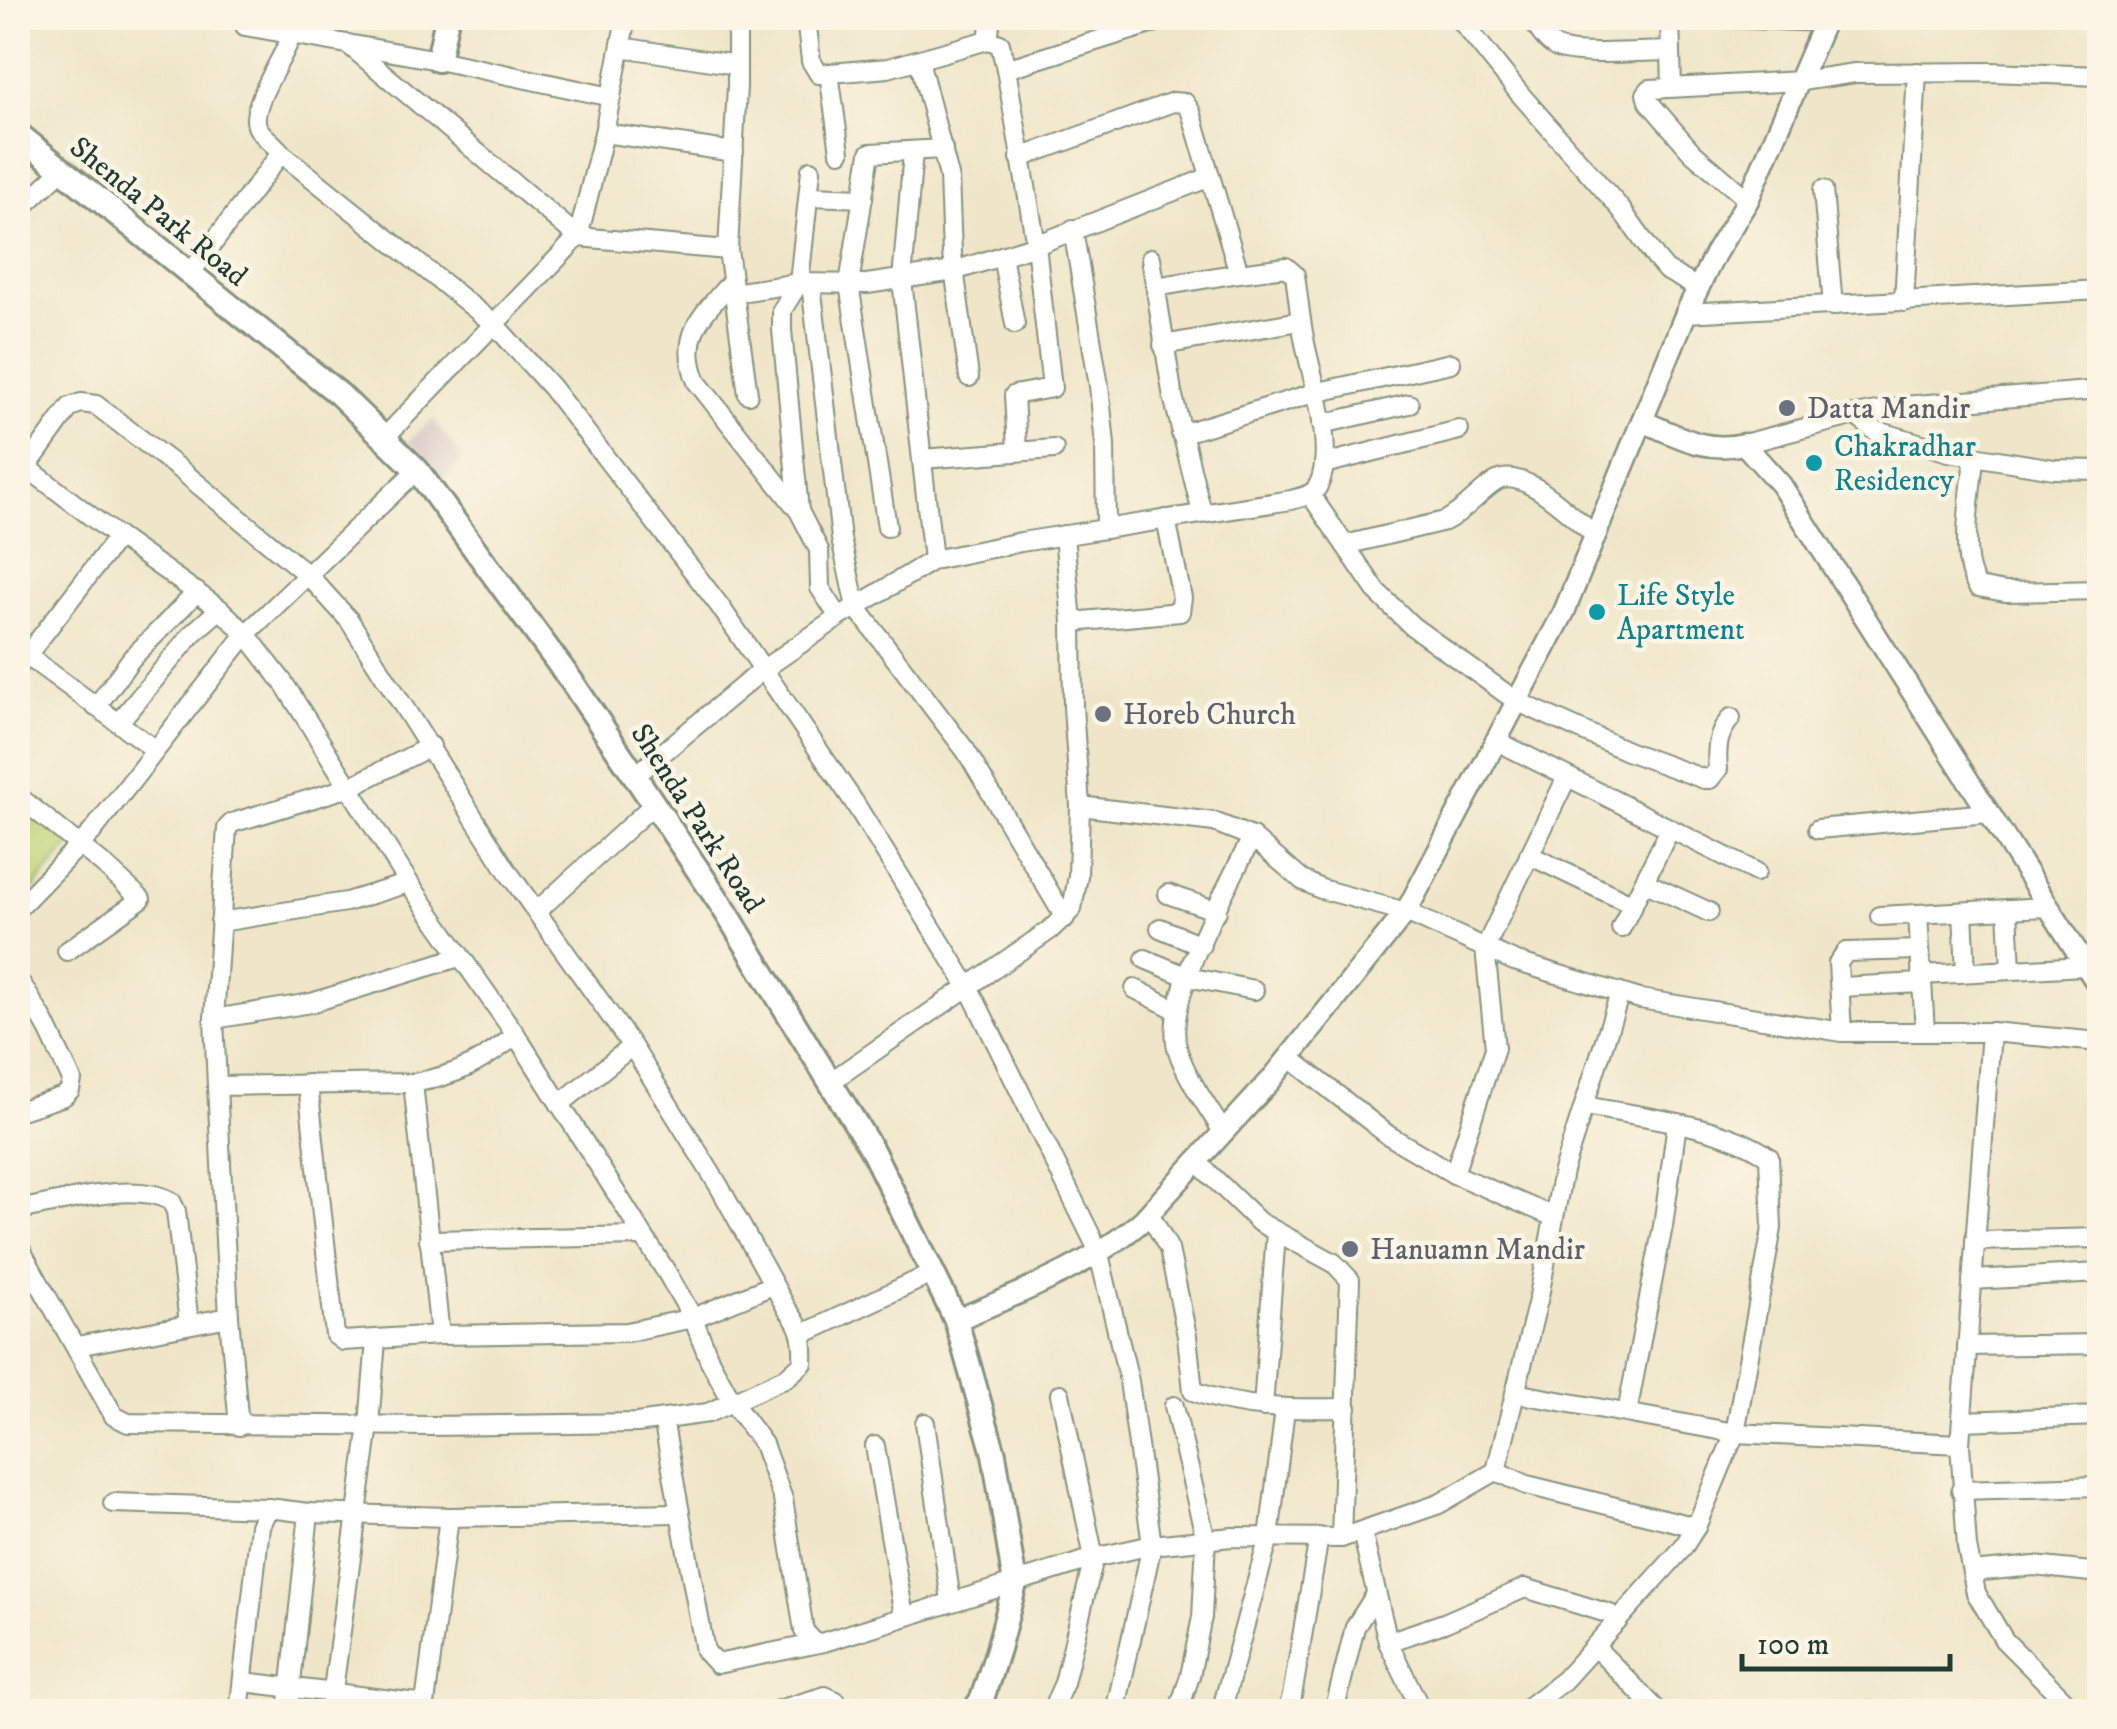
<svg xmlns="http://www.w3.org/2000/svg" width="2117" height="1729" font-family="'IM FELL DW Pica',serif">
<style>
.industrial{fill:#d2bfc0}
.green{fill:#bfd579;stroke:#6f8956;stroke-width:2.5}
.lines{fill:none;stroke-linecap:round;stroke-linejoin:round}
.minor-casing{stroke:#87927e;stroke-width:22}
.tertiary-casing{stroke:#87927e;stroke-width:25}
.secondary-casing{stroke:#87927e;stroke-width:28}
.minor{stroke:#fff;stroke-width:18}
.tertiary{stroke:#fff;stroke-width:20}
.secondary{stroke:#fff;stroke-width:22}
.worship-dot{fill:#6b7280;stroke:#fcf5e5;stroke-width:4}
.culture-dot{fill:#0f9aa8;stroke:#fcf5e5;stroke-width:4}
.labels{text-anchor:middle;stroke-width:9;stroke-linejoin:round;paint-order:stroke}
.street-label{font-size:30px;fill:#1f3d34;stroke:#fcf5e5}
.worship-label{font-size:30px;fill:#5b616d;stroke:#fcf5e5;text-anchor:start}
.culture-label{font-size:30px;fill:#0d838f;stroke:#fcf5e5;text-anchor:start}
</style>
<rect width="100%" height="100%" fill="#fcf5e5"/>
<filter id="ink" filterUnits="userSpaceOnUse"><feTurbulence type="fractalNoise" baseFrequency=".01" numOctaves="2"/><feDisplacementMap in="SourceGraphic" scale="20" xChannelSelector="R" yChannelSelector="G"/><feConvolveMatrix kernelMatrix="1 2 1 2 8 2 1 2 1" color-interpolation-filters="sRGB"/></filter>
<filter id="wash" filterUnits="userSpaceOnUse"><feTurbulence type="fractalNoise" baseFrequency=".0048" numOctaves="4" result="noise"/><feDisplacementMap in="SourceGraphic" scale="40" xChannelSelector="R" yChannelSelector="G"/><feGaussianBlur stdDeviation="2.25" result="paint"/><feColorMatrix in="noise" values="0 0 0 0 0 0 0 0 0 0 0 0 0 0 0 0 0 1.4 0 .05"/><feComposite in="paint" operator="in"/></filter>
<g filter="url(#wash)">
<rect width="100%" height="100%" fill="#efe6c9"/>
<path class="industrial" d="M 433,419 L 463,460 L 442,480 L 408,441 Z"/>
<path class="green" d="M 18,799 L 74,840 L 18,907 Z"/>
</g>
<g filter="url(#ink)">
<g class="lines">
<g class="minor-casing">
<g id="minor">
<path d="M 247,18 L 245,26 L 438,60 L 611,97"/>
<path d="M 737,18 L 737,86 L 728,250 L 748,394"/>
<path d="M 806,18 L 811,61 L 819,74 L 888,68 L 988,40 L 1000,44 L 1006,69 L 1170,18"/>
<path d="M 1459,18 L 1520,94 L 1620,208 L 1655,257 L 1666,270 L 1698,288"/>
<path d="M 1531,18 C 1538,28 1545,42 1557,48 C 1578,57 1645,51 1671,51"/>
<path d="M 1670,18 L 1672,87"/>
<path d="M 1725,18 L 1825,22"/>
<path d="M 291,36 C 284,59 247,108 258,128 C 263,137 275,144 281,153 L 494,324 L 551,387 L 719,605 L 854,802 L 969,988 L 1098,1250 L 1129,1381 L 1152,1545 L 1115,1712"/>
<path d="M 988,40 L 991,18"/>
<path d="M 348,44 L 578,237 L 728,250"/>
<path d="M 621,47 L 737,65"/>
<path d="M 919,60 L 949,176 L 952,254 L 969,377"/>
<path d="M 1006,69 L 1036,245 L 1052,388 L 1014,395 L 1017,450"/>
<path d="M 829,73 L 840,152"/>
<path d="M 604,133 L 734,152"/>
<path d="M 913,152 L 902,280 L 933,560"/>
<path d="M 811,170 L 799,283 L 782,310 L 782,330 L 799,511 L 819,550 L 820,588 L 839,617"/>
<path d="M 1823,190 L 1833,306"/>
<path d="M 810,196 L 863,198"/>
<path d="M 1748,200 L 1692,152 L 1648,101 L 1646,94 L 1650,89 L 1801,81 L 1855,73 L 1991,72 L 2100,76"/>
<path d="M 18,211 L 61,171"/>
<path d="M 1073,229 L 1099,386 L 1105,445 L 1106,529"/>
<path d="M 1002,256 L 1015,324"/>
<path d="M 1151,258 L 1172,392 L 1202,513"/>
<path d="M 189,275 L 281,153"/>
<path d="M 731,282 C 702,316 678,335 697,382 L 799,511"/>
<path d="M 811,284 L 841,539 L 856,607 L 966,751 L 1065,918"/>
<path d="M 1156,287 L 1239,273"/>
<path d="M 733,293 L 799,283 L 867,284 L 954,271 L 1036,245 L 1210,177"/>
<path d="M 1904,302 L 1917,72"/>
<path d="M 1686,313 L 2100,290"/>
<path d="M 1163,345 L 1300,321"/>
<path d="M 1855,415 L 1874,430 L 1949,452 L 2054,469 L 2100,470"/>
<path d="M 1322,424 L 1409,404"/>
<path d="M 1181,434 L 1314,393 L 1451,363"/>
<path d="M 384,438 L 578,237 L 604,133 L 626,18"/>
<path d="M 1744,444 L 1855,415 L 1904,406 L 2100,390"/>
<path d="M 1974,456 C 1972,491 1957,561 1978,587 L 2005,592 L 2100,590"/>
<path d="M 922,459 L 1054,449"/>
<path d="M 20,462 L 118,537 L 220,609 L 246,634 L 283,682 L 409,883 L 516,1035 L 667,1273 L 693,1318 L 710,1361 L 733,1403 L 763,1444 L 783,1499 L 804,1631 L 814,1642"/>
<path d="M 1324,464 L 1459,430"/>
<path d="M 1310,494 L 1345,545 L 1445,521 C 1465,511 1477,494 1495,482 C 1523,464 1573,518 1595,535"/>
<path d="M 887,527 L 849,284 L 870,153 L 943,149"/>
<path d="M 1345,545 L 1377,592 L 1412,626 L 1516,701 L 1627,751 L 1704,779 L 1710,779 L 1718,769 C 1716,749 1717,734 1731,718"/>
<path d="M 1072,622 L 1180,612 L 1182,598 L 1166,519"/>
<path d="M 18,649 L 154,749"/>
<path d="M 18,667 L 118,537"/>
<path d="M 96,707 L 131,659 L 197,592"/>
<path d="M 119,722 L 193,633 L 220,609"/>
<path d="M 1495,740 L 1756,872"/>
<path d="M 431,746 L 350,787 L 232,823 L 227,828 L 214,1019 L 217,1086 L 413,1083 C 459,1075 480,1063 516,1035"/>
<path d="M 635,776 L 761,671 L 839,617 L 933,560 L 1021,542 L 1291,500 C 1301,497 1313,496 1318,486 C 1337,449 1311,377 1304,338 C 1300,317 1298,296 1295,275 L 1286,267 L 1239,273 L 1191,112 L 1185,103 L 1173,102 L 1020,158"/>
<path d="M 18,796 L 104,865 L 141,899 L 67,951"/>
<path d="M 1080,806 L 1214,822 L 1252,837 L 1302,880 L 1321,889 L 1406,912 L 1514,961 L 1640,999 L 1842,1032 L 1991,1032 L 2100,1042"/>
<path d="M 1818,829 L 1988,813"/>
<path d="M 1529,855 L 1633,905"/>
<path d="M 1644,882 L 1709,912"/>
<path d="M 1168,894 L 1217,911"/>
<path d="M 18,908 L 92,832 L 246,634 L 417,470"/>
<path d="M 2008,909 L 2011,970"/>
<path d="M 537,911 L 654,804"/>
<path d="M 1963,912 L 1966,972"/>
<path d="M 1918,914 L 1925,1032"/>
<path d="M 1880,916 L 2047,907"/>
<path d="M 220,922 L 346,902 L 409,883"/>
<path d="M 1160,928 L 1201,945"/>
<path d="M 1621,928 L 1670,829"/>
<path d="M 1145,959 L 1188,977 L 1254,990"/>
<path d="M 1921,975 L 2084,966"/>
<path d="M 18,983 L 22,985 L 45,1023 L 72,1080 L 70,1090 L 64,1096 L 18,1111"/>
<path d="M 1840,987 L 1922,983"/>
<path d="M 1135,989 L 1175,1009"/>
<path d="M 214,1019 L 311,1003 L 459,957"/>
<path d="M 1842,1032 L 1838,963 L 1846,952 L 1920,950"/>
<path d="M 1991,1032 L 1960,1444 L 1967,1547 L 1976,1593 L 2004,1640 L 2076,1712"/>
<path d="M 1289,1057 L 1388,1135 L 1454,1174 L 1554,1217"/>
<path d="M 830,1082 L 1050,930 L 1072,909 L 1078,876 L 1080,806 L 1073,707 L 1072,622 L 1064,535"/>
<path d="M 413,1083 L 440,1335 L 627,1332 L 693,1318 L 773,1285"/>
<path d="M 308,1084 L 335,1335 L 343,1341 L 440,1335"/>
<path d="M 217,1086 L 229,1317 L 239,1426"/>
<path d="M 560,1104 L 632,1046"/>
<path d="M 1223,1132 C 1208,1107 1187,1079 1178,1051 C 1161,1000 1229,886 1252,837"/>
<path d="M 1196,1161 L 1259,1222 L 1334,1263 L 1350,1280 L 1341,1538"/>
<path d="M 1454,1174 L 1495,1048 L 1485,948 L 1567,777"/>
<path d="M 18,1210 C 58,1203 135,1180 171,1201 L 176,1211 L 189,1324"/>
<path d="M 1149,1213 L 1169,1249 L 1187,1336 L 1193,1391 C 1242,1410 1295,1409 1347,1408"/>
<path d="M 429,1240 L 643,1236"/>
<path d="M 1975,1241 L 2100,1238"/>
<path d="M 18,1245 L 114,1416 L 128,1423 L 431,1426 L 637,1423 L 708,1413 L 787,1377 L 803,1363 C 804,1340 802,1327 787,1309 L 719,1186 L 632,1046 L 508,872 L 349,620 L 309,576 L 182,471 L 96,405 L 81,403 L 70,407 L 26,468"/>
<path d="M 1972,1280 L 2100,1273"/>
<path d="M 803,1334 L 933,1273"/>
<path d="M 77,1346 L 229,1317"/>
<path d="M 1967,1346 L 2100,1344"/>
<path d="M 1515,1393 L 1735,1433 L 1960,1444"/>
<path d="M 1174,1406 L 1206,1540 L 1202,1617 L 1190,1676 L 1178,1712"/>
<path d="M 1263,1407 L 1276,1233"/>
<path d="M 1627,1413 L 1663,1226 L 1677,1123"/>
<path d="M 663,1419 L 705,1651 L 717,1664 L 824,1642 L 1094,1558 L 1152,1545 L 1232,1537 L 1341,1538 L 1439,1504 L 1496,1471 L 1539,1296 L 1563,1171 L 1620,993"/>
<path d="M 1962,1421 L 2100,1416"/>
<path d="M 925,1423 L 951,1601"/>
<path d="M 875,1446 L 904,1616"/>
<path d="M 1496,1471 L 1527,1485 L 1696,1527"/>
<path d="M 1961,1490 L 2100,1486"/>
<path d="M 113,1503 L 268,1508"/>
<path d="M 1362,1532 L 1388,1642 L 1422,1712"/>
<path d="M 1972,1572 L 2034,1566 L 2100,1573"/>
<path d="M 1388,1642 L 1444,1623 L 1525,1588 L 1610,1614 L 1617,1622"/>
<path d="M 1595,1647 L 1659,1712"/>
<path d="M 244,1682 L 425,1704"/>
<path d="M 239,1712 L 260,1526 L 268,1508 L 309,1513 L 449,1517 L 679,1513"/>
<path d="M 288,1712 L 309,1513"/>
<path d="M 330,1712 L 369,1425 L 376,1340"/>
<path d="M 424,1712 L 449,1517"/>
<path d="M 772,1712 L 825,1696 L 836,1701 L 844,1712"/>
<path d="M 1051,1712 L 1064,1683 L 1094,1558 L 1060,1394"/>
<path d="M 1221,1712 L 1269,1537 L 1285,1409"/>
<path d="M 1287,1712 L 1292,1696 L 1319,1537"/>
<path d="M 1334,1712 L 1355,1627 L 1376,1594"/>
<path d="M 1522,1712 L 1564,1680 L 1682,1549 L 1696,1527 L 1735,1433 L 1772,1228 L 1769,1157 C 1724,1125 1639,1116 1584,1106"/>
</g>
</g>
<g class="tertiary-casing">
<g id="tertiary">
<path d="M 1642,421 C 1679,436 1703,453 1744,444 L 1781,485 L 2100,988"/>
<path d="M 956,1320 C 1020,1293 1090,1266 1143,1220 L 1271,1080 L 1406,912 L 1564,612 L 1686,313 L 1715,254 L 1748,200 L 1826,18"/>
</g>
</g>
<g class="secondary-casing">
<g id="secondary">
<path d="M 438,60 L 447,18"/>
<path d="M 18,134 L 339,394 L 417,470 L 572,682 L 726,912 L 873,1152 L 956,1320 L 994,1454 L 1015,1584 L 998,1649 L 982,1699 L 973,1712"/>
</g>
</g>
<use href="#minor" class="minor"/>
<use href="#tertiary" class="tertiary"/>
<use href="#secondary" class="secondary"/>
</g>
</g>
<g class="worship-dot">
<circle cx="1787" cy="408" r="10"/>
<circle cx="1103" cy="714" r="10"/>
<circle cx="1350" cy="1249" r="10"/>
</g>
<g class="culture-dot">
<circle cx="1814" cy="463" r="10"/>
<circle cx="1597" cy="612" r="10"/>
</g>
<g class="labels">
<g class="street-label">
<text transform="translate(159 211) rotate(39)" y="10">Shenda Park Road</text>
<text transform="translate(698 818) rotate(57)" y="10">Shenda Park Road</text>
</g>
<g class="worship-label">
<text x="1807" y="418">Datta Mandir</text>
<text x="1123" y="724">Horeb Church</text>
<text x="1370" y="1259">Hanuamn Mandir</text>
</g>
<g class="culture-label">
<text x="1834" y="456">Chakradhar<tspan x="1834" dy="34">Residency</tspan></text>
<text x="1617" y="605">Life Style<tspan x="1617" dy="34">Apartment</tspan></text>
</g>
</g>
<rect width="2117" height="1729" fill="none" stroke="#fcf5e5" stroke-width="60"/>
<path d="M1742 1654v15h208v-15" fill="none" stroke="#1f3d34" stroke-width="5"/>
<text x="1757" y="1654" font-size="30" fill="#1f3d34" stroke="#fcf5e5" stroke-width="8" paint-order="stroke">100 m</text>
</svg>
